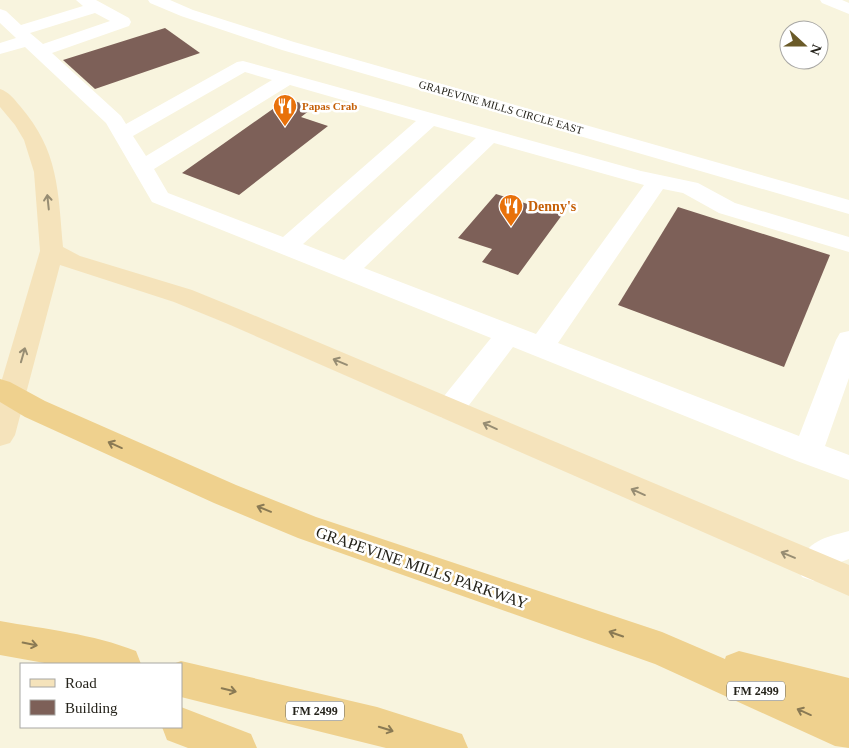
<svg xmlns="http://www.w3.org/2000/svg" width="849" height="748" font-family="'Times New Roman',serif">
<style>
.building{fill:#7d6058}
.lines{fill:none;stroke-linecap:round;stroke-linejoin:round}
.minor{fill:#fff;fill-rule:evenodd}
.major{fill:#f5e3bb;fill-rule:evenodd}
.highway{fill:#efd18e;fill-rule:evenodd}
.oneway{stroke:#978d73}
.oneway2{stroke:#8a7a54}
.labels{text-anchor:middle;stroke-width:5;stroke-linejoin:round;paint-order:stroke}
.far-food-label{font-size:11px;font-weight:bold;fill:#c56008;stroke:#fff;text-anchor:start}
.far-street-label{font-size:11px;fill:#25231b;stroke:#fff}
.shield{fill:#fff;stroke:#66655f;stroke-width:1}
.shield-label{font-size:12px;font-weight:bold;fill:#25231b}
.food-label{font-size:14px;font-weight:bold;fill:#c56008;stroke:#fff;text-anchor:start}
.near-street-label{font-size:16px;fill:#25231b;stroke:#fff}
</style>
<rect width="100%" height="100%" fill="#f8f4de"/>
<g class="building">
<path d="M 165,28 L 200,53 L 95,89 L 63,60 Z"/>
<path d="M 287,99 L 314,107 L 301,117 L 328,126 L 239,195 L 182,173 Z"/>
<path d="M 496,194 L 562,215 L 518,275 L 482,262 L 492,249 L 458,238 Z"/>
<path d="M 678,207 L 830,255 L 784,367 L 618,305 Z"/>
</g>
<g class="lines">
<g class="minor">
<path d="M 76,0 L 96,0 L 129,18 L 131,22 L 129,26 L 52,53 L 121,116 L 126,124 L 237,62 L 243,61 L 641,171 L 698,183 L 735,203 L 849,237 L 849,252 L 719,213 L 683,193 L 663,189 L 558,343 L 799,436 L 836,340 L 840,333 L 849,331 L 849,378 L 825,446 L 849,455 L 849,480 L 797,461 L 513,347 L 460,417 L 450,420 L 440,417 L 436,409 L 440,401 L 491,338 L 152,202 L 106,123 L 25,47 L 0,54 L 0,43 L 16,38 L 0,23 L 0,9 L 6,11 L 21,25 L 83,6 ZM 95,13 L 110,21 L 43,44 L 30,33 ZM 245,72 L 272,80 L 146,156 L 133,136 ZM 290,85 L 416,121 L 283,237 L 168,193 L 154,169 ZM 434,126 L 476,138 L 344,260 L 303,244 ZM 494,143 L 644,185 L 536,334 L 364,268 Z"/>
<path d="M 148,0 L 170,0 L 193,10 L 294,42 L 849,200 L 849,214 L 282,50 L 181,16 L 150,3 Z"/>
<path d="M 820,0 L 842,0 L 849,3 L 849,14 L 822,3 Z"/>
<path d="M 849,531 L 849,559 L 838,563 L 826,577 L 814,581 L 802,577 L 797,566 C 809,540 823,538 849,531 Z"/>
</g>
<path class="major" d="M 0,89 C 9,92 14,99 20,106 C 59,151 58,191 63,247 L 80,256 L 192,290 L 246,312 L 849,565 L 849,596 L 228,324 L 174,302 L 60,265 L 15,435 L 10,443 L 0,446 L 0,386 L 40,251 L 34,172 L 24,140 L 15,125 L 0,107 Z"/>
<g class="highway">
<path d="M 0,379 L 10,382 L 45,401 L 236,485 L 316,517 L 662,632 L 725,659 L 726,656 L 739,651 L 849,678 L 849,748 L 835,746 L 655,664 L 298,538 L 214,503 L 25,417 L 0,402 Z"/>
<path d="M 0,621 C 45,629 93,634 136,651 L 141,664 L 50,664 L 0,655 Z"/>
<path d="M 181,661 L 377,707 L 462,734 L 468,748 L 386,748 L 181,697 L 181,664 L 173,664 Z"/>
<path d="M 181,707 L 251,734 L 257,748 L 188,748 L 167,740 L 162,727 L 181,727 Z"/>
</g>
</g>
<defs><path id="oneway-shaft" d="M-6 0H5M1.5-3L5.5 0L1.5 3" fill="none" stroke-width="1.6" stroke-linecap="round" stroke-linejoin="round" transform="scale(1.25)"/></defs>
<g class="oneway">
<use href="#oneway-shaft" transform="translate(48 202) rotate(-96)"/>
<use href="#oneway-shaft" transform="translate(23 355) rotate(-74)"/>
<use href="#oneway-shaft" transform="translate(340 362) rotate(-157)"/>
<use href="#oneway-shaft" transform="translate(490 426) rotate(-156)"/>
<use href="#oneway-shaft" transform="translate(638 492) rotate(-156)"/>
<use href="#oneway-shaft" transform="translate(788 555) rotate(-157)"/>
</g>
<g class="oneway2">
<use href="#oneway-shaft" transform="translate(115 445) rotate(-156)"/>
<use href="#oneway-shaft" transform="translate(264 509) rotate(-158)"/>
<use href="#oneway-shaft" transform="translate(616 634) rotate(-161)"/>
<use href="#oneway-shaft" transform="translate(30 644) rotate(11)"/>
<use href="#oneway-shaft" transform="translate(229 690) rotate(14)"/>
<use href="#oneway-shaft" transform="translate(804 712) rotate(-156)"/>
<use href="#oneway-shaft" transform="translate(386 729) rotate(17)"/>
</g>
<defs>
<g id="restaurant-pin" transform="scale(1.25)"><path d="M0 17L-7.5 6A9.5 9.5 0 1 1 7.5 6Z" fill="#e8710a" stroke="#fff"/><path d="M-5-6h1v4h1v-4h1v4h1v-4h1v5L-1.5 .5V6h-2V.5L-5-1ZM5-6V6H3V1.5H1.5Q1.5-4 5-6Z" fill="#fff"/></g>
</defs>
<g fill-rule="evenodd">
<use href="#restaurant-pin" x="285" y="106"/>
<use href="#restaurant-pin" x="511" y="206"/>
</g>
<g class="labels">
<g class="far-food-label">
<text x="302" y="110">Papas Crab</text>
</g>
<g class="far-street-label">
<text transform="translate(501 107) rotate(16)" y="4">GRAPEVINE MILLS CIRCLE EAST</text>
</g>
<g class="shield">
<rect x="727" y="681.5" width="58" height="19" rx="4"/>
<rect x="286" y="701.5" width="58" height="19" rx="4"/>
</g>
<g class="shield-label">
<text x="756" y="695">FM 2499</text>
<text x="315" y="715">FM 2499</text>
</g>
<g class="food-label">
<text x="528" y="211">Denny's</text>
</g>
<g class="near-street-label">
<text transform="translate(422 567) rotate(19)" y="6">GRAPEVINE MILLS PARKWAY</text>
</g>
</g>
<rect x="20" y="663" width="162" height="65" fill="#ffffff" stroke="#a8a7a4"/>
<rect x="30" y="679" width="25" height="8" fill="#f5e3bb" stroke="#a8a7a4"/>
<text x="65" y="688" font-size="15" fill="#25231b">Road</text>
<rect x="30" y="700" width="25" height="15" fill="#7d6058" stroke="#a8a7a4"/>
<text x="65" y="713" font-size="15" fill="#25231b">Building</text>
<g transform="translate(804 45) rotate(111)"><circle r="24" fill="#ffffff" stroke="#a8a7a4"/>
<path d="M0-4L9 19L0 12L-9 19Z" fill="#6a5a28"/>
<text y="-8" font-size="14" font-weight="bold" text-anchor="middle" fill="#25231b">N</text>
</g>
</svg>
